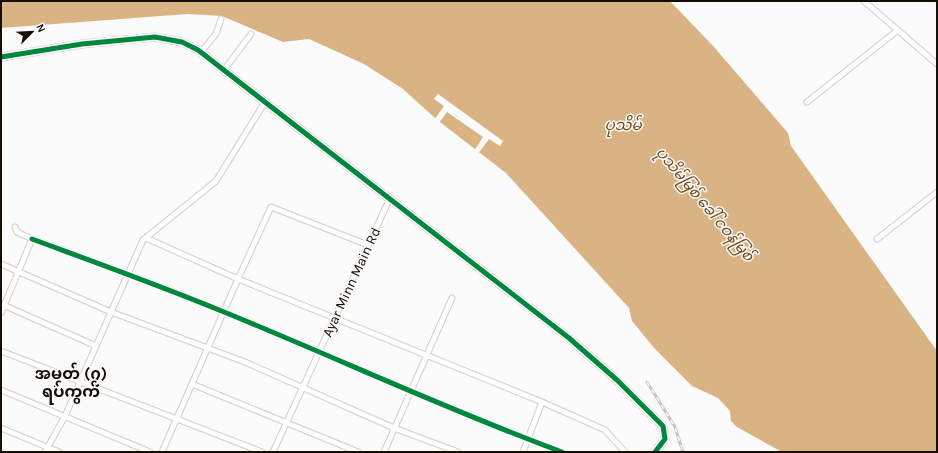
<svg xmlns="http://www.w3.org/2000/svg" width="938" height="453" font-family="Karla,'Noto Sans Myanmar',sans-serif">
<style>
.water{fill:#dab385}
.pier{fill:#fbfbfb}
.lines{fill:none;stroke-linecap:round;stroke-linejoin:round}
.street-casing{stroke:#d3cec9;stroke-width:7}
.secondary-casing{stroke:#d3cec9;stroke-width:9}
.street{stroke:#fefefe;stroke-width:5}
.secondary{stroke:#fefefe;stroke-width:7}
.rail-casing{stroke:#c5c5c5;stroke-width:3}
.rail{stroke:#fbfbfb;stroke-width:1.5;stroke-dasharray:4.5;stroke-linecap:butt}
.cycleway-casing{stroke:#fbfbfb;stroke-width:8}
.cycleway{stroke:#00873e;stroke-width:5}
.labels{text-anchor:middle;stroke-width:3;stroke-linejoin:round;paint-order:stroke}
.street-label{font-size:14px;fill:#160d05;stroke:#fbfbfb}
.water-label{font-size:15px;font-style:italic;fill:#704a18;stroke:#fbfbfb}
.quarter-label{font-size:16px;font-weight:bold;fill:#160d05;stroke:#fbfbfb}
</style>
<rect width="100%" height="100%" fill="#fbfbfb"/>
<path class="water" d="M 1,1 L 670,1 L 714,47 L 788,133 L 791,146 L 937,351 L 937,452 L 782,452 L 737,427 L 731,421 L 730,411 L 718,398 L 692,386 L 655,349 L 632,321 L 629,308 L 506,173 L 436,119 L 403,89 L 364,64 L 309,39 L 283,42 L 222,16 L 188,14 L 1,28 Z"/>
<path class="pier" d="M 438,94 L 503,141 L 500,146 L 489,139 L 478,154 L 474,151 L 483,137 L 447,112 L 439,123 L 434,120 L 444,106 L 434,99 Z"/>
<g class="lines">
<g class="street-casing">
<g id="street">
<path d="M 864,1 L 937,64"/>
<path d="M 201,52 L 216,34 L 221,19"/>
<path d="M 224,70 L 251,34"/>
<path d="M 807,102 L 898,30"/>
<path d="M 146,238 L 238,279 L 542,402 L 605,430 L 625,452"/>
<path d="M 32,239 C 97,263 161,286 224,312 C 337,358 448,410 562,452"/>
<path d="M 877,239 L 937,192"/>
<path d="M 1,264 L 111,312 L 245,362 L 394,428 L 458,452"/>
<path d="M 1,304 L 96,346"/>
<path d="M 1,313 L 32,239 L 17,232 L 15,227"/>
<path d="M 1,351 L 262,452"/>
<path d="M 192,384 L 358,452"/>
<path d="M 1,390 L 150,452"/>
<path d="M 1,428 L 59,452"/>
<path d="M 45,452 L 65,416 L 143,240 L 216,181 L 265,102"/>
<path d="M 162,452 L 238,279 L 271,207 L 368,245"/>
<path d="M 273,452 L 389,200"/>
<path d="M 384,452 L 452,298"/>
<path d="M 523,452 L 542,402"/>
</g>
</g>
<g class="secondary-casing">
<path id="secondary" d="M 1,57 L 82,44 L 155,37 L 182,42 L 198,50 L 569,338 L 617,380 L 663,426 L 665,439 L 655,452"/>
</g>
<use href="#street" class="street"/>
<use href="#secondary" class="secondary"/>
<g class="rail-casing">
<path id="rail" d="M 647,382 L 675,427 L 683,452"/>
</g>
<use href="#rail" class="rail"/>
<g class="cycleway-casing">
<g id="cycleway">
<path d="M 1,57 L 82,44 L 155,37 L 182,42 L 198,50 L 569,338 L 617,380 L 663,426 L 665,439 L 655,452"/>
<path d="M 32,239 C 97,263 161,286 224,312 C 337,358 448,410 562,452"/>
</g>
</g>
<use href="#cycleway" class="cycleway"/>
</g>
<g class="labels">
<g class="street-label">
<text transform="translate(351 282) rotate(-65)" y="5">Ayar Minn Main Rd</text>
</g>
<g class="water-label">
<text x="623" y="130">ပုသိမ်</text>
<text transform="translate(705 204) rotate(50)" y="5">ပုသိမ်မြစ် ခေါ် ငဝန်မြစ်</text>
</g>
<g class="quarter-label">
<text x="71" y="379">အမှတ် (၇)<tspan x="71" dy="18">ရပ်ကွက်</tspan></text>
</g>
</g>
<rect width="938" height="453" fill="none" stroke="#160d05" stroke-width="4"/>
<g transform="translate(32 32) rotate(66)" stroke="#fbfbfb" stroke-width="3" paint-order="stroke">
<path d="M0-3L7 15L0 10L-7 15Z" fill="#160d05"/>
<text y="-6" font-size="11" font-weight="bold" text-anchor="middle" fill="#160d05">N</text>
</g>
</svg>
